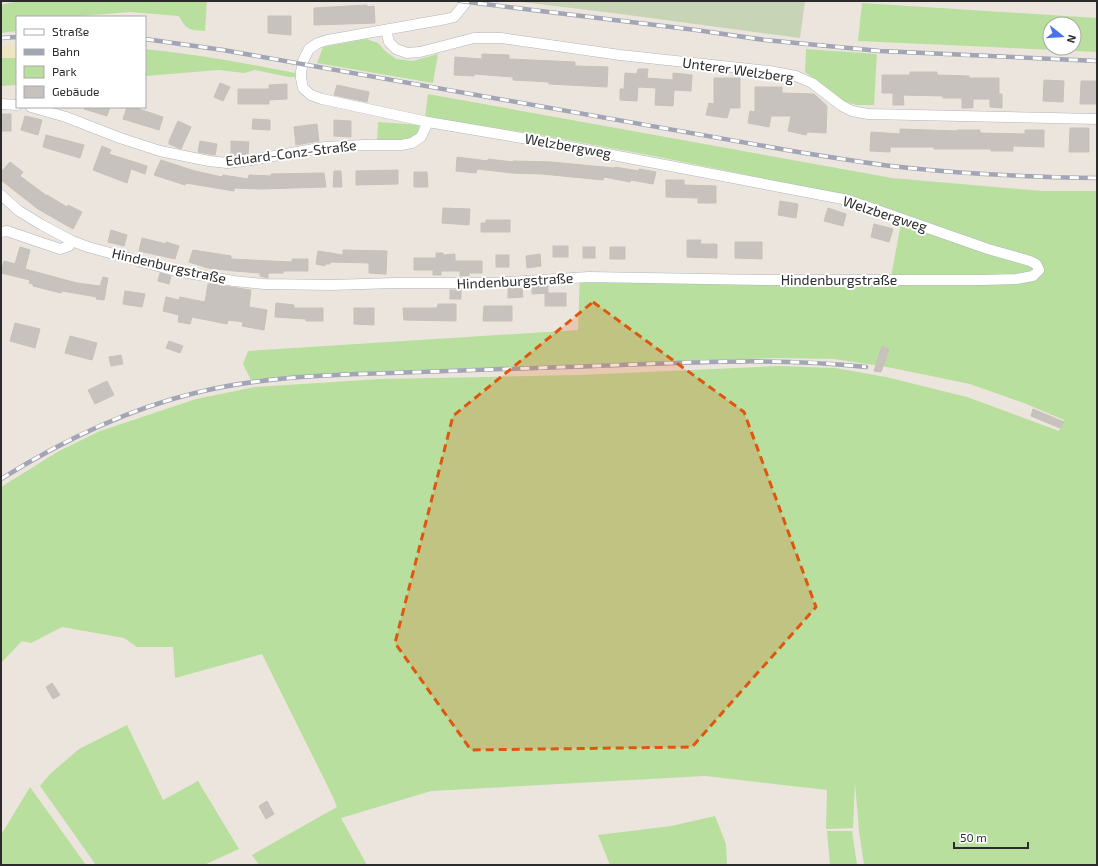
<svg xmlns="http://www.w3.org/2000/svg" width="1098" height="866" font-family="'Exo 2',sans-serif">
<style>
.green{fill:#b8df9e;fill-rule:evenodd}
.sand{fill:#eee5c3}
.cemetery{fill:#c7d4b6}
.building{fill:#c7c2bd;stroke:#c7c1b8}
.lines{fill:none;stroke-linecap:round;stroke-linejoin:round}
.street-casing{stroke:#b1b5bd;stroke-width:11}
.street{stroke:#fff;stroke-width:10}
.rail-casing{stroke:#a1a5b4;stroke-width:4.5}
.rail{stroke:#fff;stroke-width:3;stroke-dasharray:9;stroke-linecap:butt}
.marked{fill:#df570e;fill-opacity:0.2;stroke:#df570e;stroke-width:3;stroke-dasharray:8 5;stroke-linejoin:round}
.labels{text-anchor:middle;stroke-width:4;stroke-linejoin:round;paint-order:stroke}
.street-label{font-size:14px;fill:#2b2b2b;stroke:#fff}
</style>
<rect width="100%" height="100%" fill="#ece5de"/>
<g class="green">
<path d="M 18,1 L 207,1 L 205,31 C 190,30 186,30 179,16 L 130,12 L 66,17 L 17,17 L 17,31 L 1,33 L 1,5 Z"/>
<path d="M 862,3 L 1097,18 L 1097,52 L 858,41 ZM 1050,24 L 1074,24 L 1074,48 L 1050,48 Z"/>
<path d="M 366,39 L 378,43 L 384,50 L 396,59 L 413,61 L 438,54 L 433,83 L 317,63 L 323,47 Z"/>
<path d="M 145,49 C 195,54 245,63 295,73 L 295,77 L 289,77 L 255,70 L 244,73 L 219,70 L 145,76 Z"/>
<path d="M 806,49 L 877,54 L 874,105 L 856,105 L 844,101 L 805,72 Z"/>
<path d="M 1,58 L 17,58 L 17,85 L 1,86 Z"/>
<path d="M 428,94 L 892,178 L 1042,191 L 1097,191 L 1097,865 L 864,865 L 859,831 L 855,783 L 853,828 L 826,829 L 827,790 L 705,776 L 431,791 L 341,818 L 367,865 L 259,865 L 252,855 L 337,807 L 333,797 L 262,654 L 175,678 L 173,647 L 137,647 L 124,638 L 62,627 L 31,643 L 22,641 L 1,663 L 1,487 L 59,451 L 100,431 L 196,399 L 255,387 L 380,379 L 579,375 L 778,366 L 835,368 L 886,377 L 967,397 L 1059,431 L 1064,420 L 1024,403 L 970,384 L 887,367 L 834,359 L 778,358 L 381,371 L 251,380 L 243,364 L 248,351 L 578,330 L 580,272 L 891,277 L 901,223 L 849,196 L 659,157 L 535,134 L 425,117 Z"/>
<path d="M 378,122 L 419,125 L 418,133 L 410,140 L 377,142 Z"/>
<path d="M 127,725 L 163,800 L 198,781 L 239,849 L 204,865 L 96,865 L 40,786 L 50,774 L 79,749 Z"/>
<path d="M 30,787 L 86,865 L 1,865 L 1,835 Z"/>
<path d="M 715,816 L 726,844 L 727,865 L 610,865 L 598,835 L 671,826 Z"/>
<path d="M 827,831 L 852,831 L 857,865 L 830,865 Z"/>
</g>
<path class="sand" d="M 17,44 L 17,58 L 1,58 L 1,46 Z"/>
<path class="cemetery" d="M 513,1 L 805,1 L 800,38 L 613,13 Z"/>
<g class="building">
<path d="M 367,5 L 367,7 L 374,6 L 375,23 L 314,25 L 314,8 Z"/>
<path d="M 268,16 L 291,16 L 291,35 L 268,33 Z"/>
<path d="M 482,54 L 509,55 L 509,59 L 575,62 L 575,66 L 608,67 L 607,87 L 549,84 L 549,82 L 513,80 L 513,77 L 474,74 L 474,76 L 454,75 L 455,57 L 482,59 Z"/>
<path d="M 638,69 L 648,69 L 647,78 L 673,80 L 673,73 L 692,75 L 691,91 L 674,90 L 673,106 L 655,105 L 656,88 L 638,87 L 637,101 L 620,100 L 620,89 L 624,89 L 625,73 L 637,74 Z"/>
<path d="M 910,72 L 937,72 L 937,75 L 969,76 L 969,78 L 999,78 L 999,94 L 1002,94 L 1002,108 L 990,107 L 990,99 L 973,99 L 973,108 L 962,108 L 962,98 L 943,98 L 943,96 L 903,95 L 904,105 L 893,105 L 893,93 L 882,93 L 882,75 L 910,75 Z"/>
<path d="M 714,78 L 740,78 L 740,108 L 730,108 L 727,118 L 706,115 L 709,103 L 714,104 Z"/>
<path d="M 1044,80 L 1064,81 L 1063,102 L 1043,101 Z"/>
<path d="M 1081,81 L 1097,81 L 1097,104 L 1080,104 Z"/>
<path d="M 220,83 L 230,87 L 223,101 L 214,97 Z"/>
<path d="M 287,84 L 287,99 L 269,100 L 269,104 L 238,104 L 238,89 L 269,89 L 269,85 Z"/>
<path d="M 337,85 L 369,92 L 367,102 L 334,95 Z"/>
<path d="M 755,87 L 782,87 L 782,93 L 814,94 L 827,106 L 826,133 L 807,132 L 806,135 L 788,131 L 791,116 L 771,116 L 769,127 L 748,123 L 750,111 L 755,112 Z"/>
<path d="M 85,107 L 110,107 L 107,116 L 84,109 Z"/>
<path d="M 127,107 L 133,107 L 163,117 L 159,130 L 123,119 Z"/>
<rect x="1" y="114" width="10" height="17"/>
<path d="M 25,116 L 42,120 L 38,135 L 21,130 Z"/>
<path d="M 253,119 L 270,120 L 270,130 L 252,129 Z"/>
<path d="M 334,120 L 351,121 L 351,137 L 334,136 Z"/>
<path d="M 178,121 L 191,127 L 181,149 L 169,144 L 169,141 Z"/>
<path d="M 317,124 L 319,141 L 296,145 L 294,127 Z"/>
<path d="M 1070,128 L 1089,128 L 1089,152 L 1069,152 Z"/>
<path d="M 900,129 L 957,131 L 957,130 L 980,130 L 980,133 L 1025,134 L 1025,130 L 1044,130 L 1044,147 L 1013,146 L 1013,151 L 991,151 L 991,149 L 934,149 L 934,147 L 890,147 L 890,152 L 870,151 L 871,132 L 900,134 Z"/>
<path d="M 46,135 L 84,145 L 80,158 L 43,147 Z"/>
<path d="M 200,141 L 217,144 L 215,155 L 198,152 Z"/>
<path d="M 231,141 L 249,142 L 248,154 L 231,156 Z"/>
<path d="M 102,146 L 111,150 L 109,154 L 147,166 L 145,174 L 131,169 L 127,183 L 93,170 Z"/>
<path d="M 457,157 L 488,161 L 488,159 L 513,162 L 513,161 L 551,162 L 614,168 L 615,167 L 639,171 L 639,169 L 656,172 L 653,184 L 631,180 L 630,182 L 604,177 L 603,180 L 542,174 L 512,173 L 477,169 L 476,173 L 456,171 Z"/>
<path d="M 161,160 L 195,171 L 222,177 L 223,175 L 248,179 L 249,175 L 271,176 L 271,174 L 324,173 L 326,187 L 261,189 L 234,188 L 234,191 L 186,183 L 185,185 L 154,175 Z"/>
<path d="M 10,162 L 23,172 L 20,176 L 47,196 L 47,195 L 67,207 L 68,205 L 82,212 L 73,229 L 38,209 L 1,180 L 1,172 Z"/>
<path d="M 398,170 L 398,184 L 356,185 L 356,171 Z"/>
<path d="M 334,171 L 341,171 L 342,187 L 333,187 Z"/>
<path d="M 414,172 L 427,172 L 428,187 L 414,187 Z"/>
<path d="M 666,180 L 684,180 L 684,185 L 716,186 L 716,203 L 698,203 L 698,198 L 666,197 Z"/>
<path d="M 780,201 L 798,204 L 796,218 L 778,215 Z"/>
<path d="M 443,208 L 470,209 L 469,225 L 442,223 Z"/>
<path d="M 828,208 L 846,214 L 843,226 L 824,221 Z"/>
<path d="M 486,220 L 510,220 L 510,232 L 481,232 L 481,223 L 486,223 Z"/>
<path d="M 874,224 L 893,229 L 889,242 L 871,237 Z"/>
<path d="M 111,230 L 127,235 L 124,246 L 108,242 Z"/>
<path d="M 142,238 L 166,244 L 166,242 L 179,246 L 175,259 L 139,251 Z"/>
<path d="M 687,240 L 701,240 L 700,244 L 717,244 L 717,258 L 687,257 Z"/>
<path d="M 735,242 L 762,242 L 762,259 L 735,258 Z"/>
<rect x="553" y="246" width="15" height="11"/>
<path d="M 20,247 L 30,250 L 25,269 L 77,283 L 100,286 L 103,277 L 108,278 L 104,300 L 96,299 L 97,297 L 62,291 L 61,293 L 33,286 L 33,284 L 29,283 L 30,280 L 1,273 L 4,261 L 15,264 Z"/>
<rect x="583" y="247" width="12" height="11"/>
<rect x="610" y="247" width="15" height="12"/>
<path d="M 193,250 L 231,256 L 231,259 L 292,262 L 292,259 L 308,259 L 308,271 L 283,271 L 283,273 L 268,273 L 268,278 L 260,276 L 260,273 L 234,271 L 208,268 L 189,262 Z"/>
<path d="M 343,250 L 387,251 L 386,274 L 369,273 L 369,263 L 330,262 L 330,264 L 325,264 L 325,266 L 316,264 L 318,251 L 343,255 Z"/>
<path d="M 436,253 L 443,253 L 443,255 L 455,254 L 455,261 L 482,261 L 482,273 L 469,273 L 469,276 L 460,276 L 460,271 L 441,271 L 441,275 L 433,275 L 433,270 L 414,270 L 414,258 L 436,258 Z"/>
<path d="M 540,254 L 541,266 L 527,268 L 526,256 Z"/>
<rect x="496" y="255" width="13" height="12"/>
<path d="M 160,273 L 171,276 L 169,284 L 158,281 Z"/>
<path d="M 208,284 L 211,284 L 251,290 L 249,307 L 267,310 L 264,330 L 242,326 L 243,322 L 228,320 L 227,324 L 192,317 L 190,324 L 178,322 L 179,315 L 163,311 L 166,297 L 179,300 L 180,297 L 205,302 Z"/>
<path d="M 548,286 L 548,293 L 532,294 L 532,287 Z"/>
<path d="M 508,288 L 522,288 L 523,297 L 508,298 Z"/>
<rect x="450" y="290" width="11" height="9"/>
<path d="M 125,291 L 145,294 L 142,307 L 123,304 Z"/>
<rect x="545" y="293" width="21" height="13"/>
<path d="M 276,303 L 294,305 L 294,308 L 323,308 L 323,321 L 306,321 L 306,319 L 275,317 Z"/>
<path d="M 438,304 L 456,304 L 456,321 L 404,320 L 403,308 L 437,308 Z"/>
<path d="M 484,306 L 512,306 L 512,321 L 483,321 Z"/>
<path d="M 354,308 L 374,308 L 374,325 L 354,324 Z"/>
<path d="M 15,323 L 40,329 L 35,348 L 10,341 Z"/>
<path d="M 70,336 L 97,343 L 92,360 L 65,353 Z"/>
<path d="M 169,341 L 183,346 L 180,353 L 166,348 Z"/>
<path d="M 882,346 L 889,349 L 881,372 L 874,371 Z"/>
<path d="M 121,355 L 123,364 L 111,366 L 109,357 Z"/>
<path d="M 107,381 L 114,395 L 95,404 L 88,390 Z"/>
<path d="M 1033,409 L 1064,422 L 1060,428 L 1031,416 Z"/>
<path d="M 52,683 L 60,695 L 53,699 L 46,687 Z"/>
<path d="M 267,801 L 274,814 L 266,819 L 259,806 Z"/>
</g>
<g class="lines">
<g class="street-casing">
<g id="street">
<path d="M 386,30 L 389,42 L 396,49 L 407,53 L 420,52 L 474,38 L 501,38 L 620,55 L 769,71 L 796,76 L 812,83 L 842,106 L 852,111 L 868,114 L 1097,119"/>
<path d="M 1,104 L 17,105"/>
<path d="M 31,107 L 66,117 L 120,138 L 160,151 L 209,161 L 227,163 L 251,160 L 325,147 L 364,145 L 401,145 L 412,143 L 421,137 L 428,122"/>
<path d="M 1,195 L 19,211 L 42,225 L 72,241 L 88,247 L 176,271 L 234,281 L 264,284 L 331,285 L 395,283 L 490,283 L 589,277 L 766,280 L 982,280 L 1016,279 L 1033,276 L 1039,270 L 1036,264 L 1030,261 L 988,249 L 848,200 L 534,140 L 428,122 L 322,99 L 311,95 L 303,88 L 301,78 L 301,72 L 303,61 L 309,49 L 318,43 L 328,40 L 446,19 L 454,17 L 467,1"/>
<path d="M 1,232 L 7,231 L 60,249 L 69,246 L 72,241"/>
</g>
</g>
<use href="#street" class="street"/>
<g class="rail-casing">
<g id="rail">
<path d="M 460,1 L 696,30 L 765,40 L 880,51 L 1097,61"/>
<path d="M 1,38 L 17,37"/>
<path d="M 145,39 L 223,50 L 798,152 C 829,157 860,162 891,166 C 959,174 1028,177 1097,178"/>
<path d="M 1,479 C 62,441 125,410 195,393 C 259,377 325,375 390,373 C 448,371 506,369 564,367 C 664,364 766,356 866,367"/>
</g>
</g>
<use href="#rail" class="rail"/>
</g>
<path class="marked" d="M 593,302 L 744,412 L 816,607 L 692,747 L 471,750 L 395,643 L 453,416 Z"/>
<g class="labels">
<g class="street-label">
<text transform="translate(738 70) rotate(8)" y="5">Unterer Welzberg</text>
<text transform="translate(568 146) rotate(10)" y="5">Welzbergweg</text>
<text transform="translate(291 153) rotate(-7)" y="5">Eduard-Conz-Straße</text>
<text transform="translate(885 214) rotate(18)" y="5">Welzbergweg</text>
<text transform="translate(169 266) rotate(13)" y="5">Hindenburgstraße</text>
<text x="839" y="285">Hindenburgstraße</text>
<text transform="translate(515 281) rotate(-3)" y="5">Hindenburgstraße</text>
</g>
</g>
<rect width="1098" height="866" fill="none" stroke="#2b2b2b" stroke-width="4"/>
<rect x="16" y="16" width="130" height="92" fill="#ffffff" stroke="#aaaaaa"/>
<rect x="24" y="29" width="20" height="6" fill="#ffffff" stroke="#aaaaaa"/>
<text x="52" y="36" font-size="12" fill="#2b2b2b">Straße</text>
<rect x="24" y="49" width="20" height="6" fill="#a1a5b4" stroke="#aaaaaa"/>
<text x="52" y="56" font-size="12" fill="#2b2b2b">Bahn</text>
<rect x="24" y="66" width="20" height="12" fill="#b8df9e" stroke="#aaaaaa"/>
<text x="52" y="76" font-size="12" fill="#2b2b2b">Park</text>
<rect x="24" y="86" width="20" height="12" fill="#c7c2bd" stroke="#aaaaaa"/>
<text x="52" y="96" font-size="12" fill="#2b2b2b">Gebäude</text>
<g transform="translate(1062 36) rotate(107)"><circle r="19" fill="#ffffff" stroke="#aaaaaa"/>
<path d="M0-3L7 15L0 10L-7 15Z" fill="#4973ee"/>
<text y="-6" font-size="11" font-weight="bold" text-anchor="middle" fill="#2b2b2b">N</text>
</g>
<path d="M954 842v6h74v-6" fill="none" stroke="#2b2b2b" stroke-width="2"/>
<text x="960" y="842" font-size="12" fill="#2b2b2b" stroke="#ffffff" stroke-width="3" paint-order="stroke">50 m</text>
</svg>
